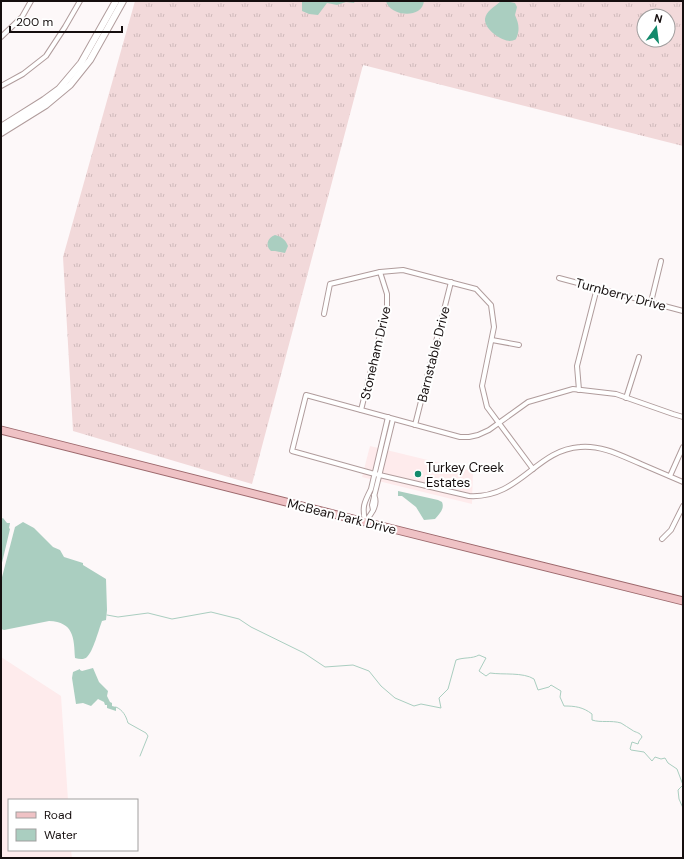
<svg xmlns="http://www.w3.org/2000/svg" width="684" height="859" font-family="'DM Sans',sans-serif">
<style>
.built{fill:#feebec}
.grass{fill:url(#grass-tufts);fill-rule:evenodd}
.water{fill:#aacec0}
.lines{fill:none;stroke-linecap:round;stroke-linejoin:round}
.stream{stroke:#aacec0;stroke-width:1}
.street-casing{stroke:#b09c9c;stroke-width:6}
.secondary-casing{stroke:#b09c9c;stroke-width:8}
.primary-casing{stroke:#9c686c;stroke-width:9}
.street{stroke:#fff;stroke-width:4}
.secondary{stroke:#fff;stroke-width:6}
.primary{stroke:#efc2c5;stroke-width:7}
.poi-dot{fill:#148a6c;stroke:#fff;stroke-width:1.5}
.labels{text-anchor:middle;stroke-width:4;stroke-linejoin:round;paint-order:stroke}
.street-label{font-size:13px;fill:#150e0e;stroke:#fff}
.poi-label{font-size:13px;fill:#150e0e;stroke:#fff;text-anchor:start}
</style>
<defs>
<pattern id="grass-tufts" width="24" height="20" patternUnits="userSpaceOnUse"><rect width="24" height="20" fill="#f2d9da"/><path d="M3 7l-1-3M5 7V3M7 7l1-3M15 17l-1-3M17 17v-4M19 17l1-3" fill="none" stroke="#cfb9ba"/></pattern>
</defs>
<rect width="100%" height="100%" fill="#fdf8f9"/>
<g class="built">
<path d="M 370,446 L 473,471 L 472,504 L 362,477 Z"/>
<path d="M 1,657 L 61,696 L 68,800 L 9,800 L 9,850 L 71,850 L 72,858 L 1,858 Z"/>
</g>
<path class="grass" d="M 135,1 L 683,1 L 683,146 L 363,65 L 252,484 L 73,431 L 63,257 ZM 644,16 L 668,16 L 668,40 L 644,40 Z"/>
<g class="water">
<path d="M 302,1 L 355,1 L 354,3 L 346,2 L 337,5 L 327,3 L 318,15 L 309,14 L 302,11 Z"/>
<path d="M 386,1 L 424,1 C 422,20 389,16 386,1 Z"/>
<path d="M 500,2 L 510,2 L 515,3 L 517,7 L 515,15 C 519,24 520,30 516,39 C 516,40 510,41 510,41 C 501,41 484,29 485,19 C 486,11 494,7 500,2 Z"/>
<path d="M 275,235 C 282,237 285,239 288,246 L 285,253 L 275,251 L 271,251 C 265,246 267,238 275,235 Z"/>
<path d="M 398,491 L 438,500 L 442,502 C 445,509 439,514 435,519 L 424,520 L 416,507 L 402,496 L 398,496 Z"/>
<path d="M 3,518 L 7,523 L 10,523 L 9,528 L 10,529 L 1,567 L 1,519 Z"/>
<path d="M 23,522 L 34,528 L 53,547 L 60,550 L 64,557 L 83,563 L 83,565 L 106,579 L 107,610 L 106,620 L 102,621 C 99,629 93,652 87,657 C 84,660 79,659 75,658 C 74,638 74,622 49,621 L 4,630 L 1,629 L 1,581 L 15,527 Z"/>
<path d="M 93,668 L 99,682 L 108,691 L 107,696 L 110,702 L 112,703 L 112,706 L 116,707 L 116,711 L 107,708 L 107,705 L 105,705 L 104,702 L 98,699 L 91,706 L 83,703 L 76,704 L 72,678 L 73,672 L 80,669 L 80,670 L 82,671 Z"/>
</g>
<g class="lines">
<g class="stream">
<path d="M 107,615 L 118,617 L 148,613 L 172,619 L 211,612 L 239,619 L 251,627 L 304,653 L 325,667 L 353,665 L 369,671 L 381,686 L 395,698 L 414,706 L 421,704 L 441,708 L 439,698 L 448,689 L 456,660 C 464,657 472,659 479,655 L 486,658 L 479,671 L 486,676 L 490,673 C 503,675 523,672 534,679 L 538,690 L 549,687 L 551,685 L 561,691 L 560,697 L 564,706 C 575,706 583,707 592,714 L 592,720 C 601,723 611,720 621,723 C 625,725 628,728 632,730 C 636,733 640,732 642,737 L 639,741 L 638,744 L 632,742 L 630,749 L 631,750 L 644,752 L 652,761 L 655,757 L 661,759 L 665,758 L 668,763 L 677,769 L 683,785"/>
<path d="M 116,707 C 123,710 126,716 128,723 L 146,733 L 148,736 L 140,756"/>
<path d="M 683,785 L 678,790 L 679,799 L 683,808"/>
</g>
<g class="street-casing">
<g id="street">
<path d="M 1,37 L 22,17 L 31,1"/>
<path d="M 1,86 L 23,74 L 46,56 L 65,27 L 80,1"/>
<path d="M 559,278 L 683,311"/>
<path d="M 651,302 L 661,261"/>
<path d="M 324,314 L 330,284 L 380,272 L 403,270 L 476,289 L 491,305 L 494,327 L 482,386 L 487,407 L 533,469"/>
<path d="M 492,340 L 519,345"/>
<path d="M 579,390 L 577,366 L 597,288"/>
<path d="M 626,398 L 639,357"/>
<path d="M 361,410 L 387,307 L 387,294 L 380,272"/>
<path d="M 683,417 L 673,414 L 616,394 L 573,389 L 528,402 L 489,430 L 478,435 L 469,437 L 460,437 L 306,395 L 292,451 L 371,473 L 469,496 C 520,499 535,450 580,447 C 602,445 622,456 641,464 C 655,470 669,476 683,482"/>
<path d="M 415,425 L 451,282"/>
<path d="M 670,476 L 683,447"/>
<path d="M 373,510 L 372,505 L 393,419"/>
<path d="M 365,522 C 362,506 364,503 371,489 L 388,417"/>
<path d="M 365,522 C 371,514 379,505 374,495"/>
<path d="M 662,539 L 671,530 L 683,506"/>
</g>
</g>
<g class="secondary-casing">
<g id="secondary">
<path d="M 1,127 L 44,100 L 59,89 L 81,63 L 116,1"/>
<path d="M 1,133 L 46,105 L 70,85 L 90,60 L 123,1"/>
</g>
</g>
<g class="primary-casing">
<path id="primary" d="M 1,430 L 365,522 L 683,601"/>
</g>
<use href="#street" class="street"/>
<use href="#secondary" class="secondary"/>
<use href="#primary" class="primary"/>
</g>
<circle class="poi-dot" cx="418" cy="474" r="4"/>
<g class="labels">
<g class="street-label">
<text transform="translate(621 294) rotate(15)" y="5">Turnberry Drive</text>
<text transform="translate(375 353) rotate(-77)" y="5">Stoneham Drive</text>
<text transform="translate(433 354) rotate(-76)" y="5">Barnstable Drive</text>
<text transform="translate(342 516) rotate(14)" y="5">McBean Park Drive</text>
</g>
<g class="poi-label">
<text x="426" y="472">Turkey Creek<tspan x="426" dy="15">Estates</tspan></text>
</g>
</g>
<rect width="684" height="859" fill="none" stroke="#150e0e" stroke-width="4"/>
<rect x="8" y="799" width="130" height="52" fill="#ffffff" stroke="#a19f9f"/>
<rect x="16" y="812" width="20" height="6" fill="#efc2c5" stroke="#a19f9f"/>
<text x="44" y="819" font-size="12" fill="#150e0e">Road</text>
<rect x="16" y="829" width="20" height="12" fill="#aacec0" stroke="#a19f9f"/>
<text x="44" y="839" font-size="12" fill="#150e0e">Water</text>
<g transform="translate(656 28) rotate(14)"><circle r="19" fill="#ffffff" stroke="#a19f9f"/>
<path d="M0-3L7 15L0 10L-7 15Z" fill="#148a6c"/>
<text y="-6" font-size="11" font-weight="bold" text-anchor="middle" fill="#150e0e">N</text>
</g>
<path d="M10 26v6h112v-6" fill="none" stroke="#150e0e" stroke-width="2"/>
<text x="16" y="26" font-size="12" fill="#150e0e" stroke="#ffffff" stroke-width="3" paint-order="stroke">200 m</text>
</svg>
